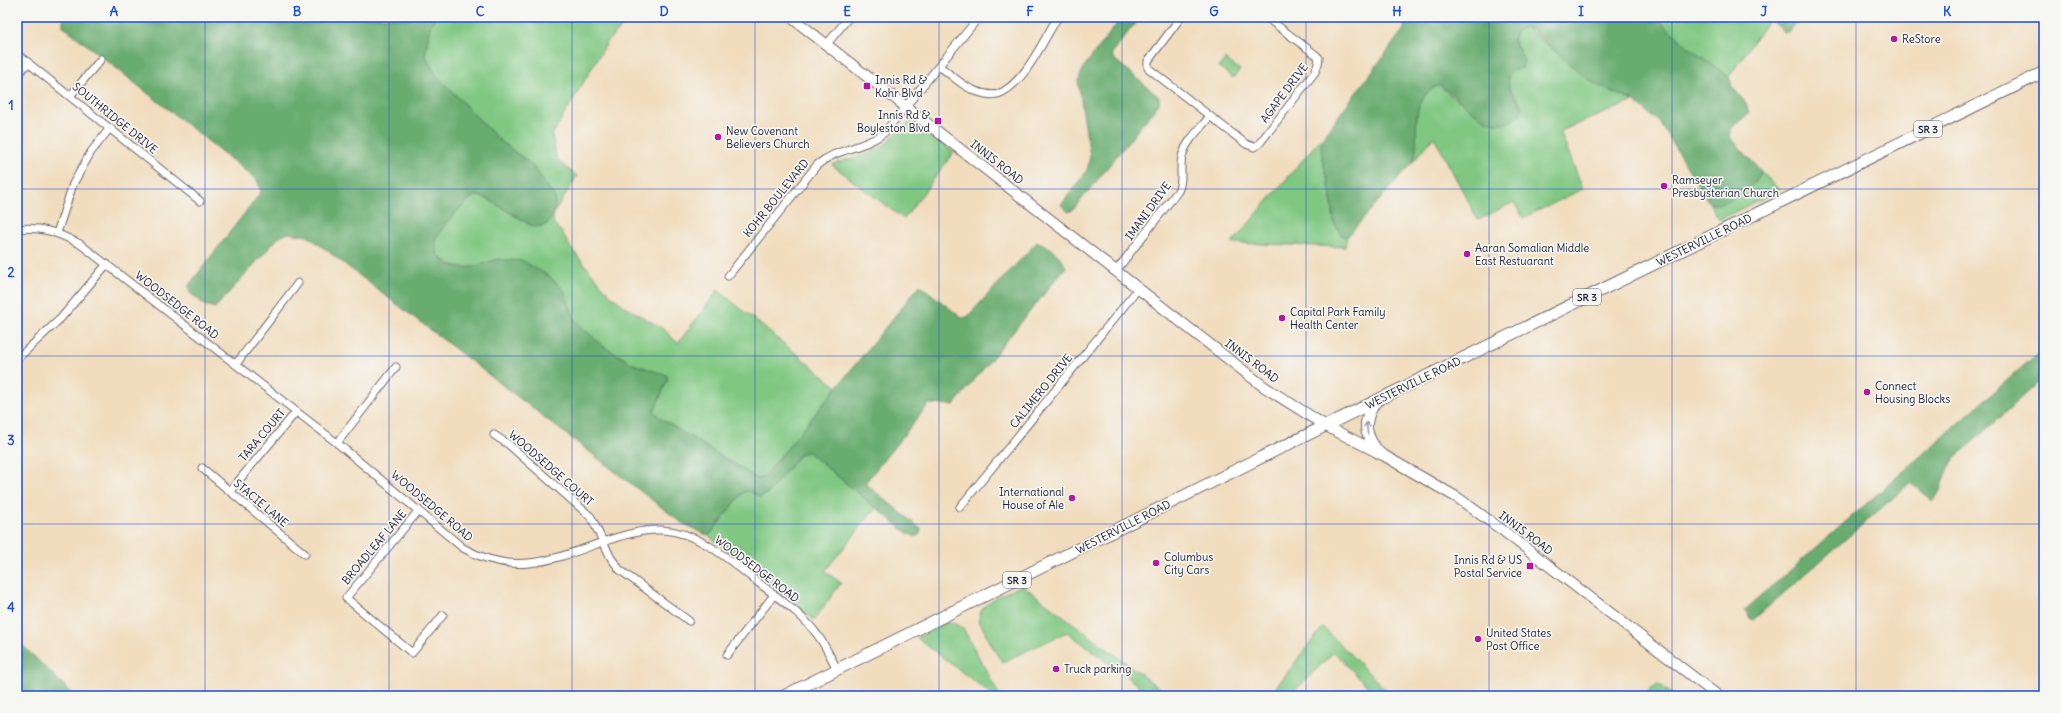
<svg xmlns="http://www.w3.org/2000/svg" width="2061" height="713" font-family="Delius,sans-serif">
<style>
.green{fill:#80c782;stroke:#51745e}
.forest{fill:#68ac70;stroke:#456756}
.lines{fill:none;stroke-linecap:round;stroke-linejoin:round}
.minor-casing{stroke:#6a6369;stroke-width:9}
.secondary-casing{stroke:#6a6369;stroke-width:12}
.primary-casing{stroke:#6a6369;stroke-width:13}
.minor{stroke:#fff;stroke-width:7}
.secondary{stroke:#fff;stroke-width:10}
.primary{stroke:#fff;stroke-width:11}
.oneway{stroke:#9c9ca7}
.grid{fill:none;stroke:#1d4ed8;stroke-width:1;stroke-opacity:0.55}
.poi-dot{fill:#b5179e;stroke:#f6f6f2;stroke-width:1.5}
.labels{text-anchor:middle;stroke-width:3.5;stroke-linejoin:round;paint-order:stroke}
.shield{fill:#f6f6f2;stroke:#626272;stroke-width:1}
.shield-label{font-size:10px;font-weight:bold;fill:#22223b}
.poi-label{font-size:11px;fill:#22223b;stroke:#f6f6f2;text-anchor:start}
.street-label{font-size:11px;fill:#22223b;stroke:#f6f6f2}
.neatline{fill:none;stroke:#1d4ed8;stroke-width:1.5}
.grid-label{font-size:13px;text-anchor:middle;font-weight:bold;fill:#1d4ed8}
</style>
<rect width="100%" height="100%" fill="#f6f6f2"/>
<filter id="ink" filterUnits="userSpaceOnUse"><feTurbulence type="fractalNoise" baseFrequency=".025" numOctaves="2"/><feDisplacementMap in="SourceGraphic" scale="8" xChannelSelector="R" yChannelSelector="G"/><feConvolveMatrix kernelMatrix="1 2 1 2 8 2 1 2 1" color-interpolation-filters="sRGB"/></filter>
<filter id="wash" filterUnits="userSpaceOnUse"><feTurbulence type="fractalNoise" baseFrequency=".012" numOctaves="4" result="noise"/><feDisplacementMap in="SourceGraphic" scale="16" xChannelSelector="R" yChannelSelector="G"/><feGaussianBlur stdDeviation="0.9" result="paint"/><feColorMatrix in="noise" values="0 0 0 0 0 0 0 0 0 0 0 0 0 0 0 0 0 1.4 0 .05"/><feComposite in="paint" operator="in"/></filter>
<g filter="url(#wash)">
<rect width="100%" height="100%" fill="#f1ddbe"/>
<g class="green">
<path d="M 435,17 L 635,17 L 630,18 L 608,41 L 552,135 L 557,160 L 577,176 L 554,213 L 553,222 L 563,234 L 570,247 L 610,295 L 624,306 L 665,330 L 678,343 L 718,290 L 837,387 L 763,478 L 758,479 L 660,418 L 654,412 L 668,378 L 666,375 L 633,364 L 604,347 L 575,321 L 569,304 L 499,259 C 472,267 463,274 438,256 L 435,239 C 446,222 459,207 475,195 L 488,199 L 534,227 L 546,225 L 554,213 L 555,197 L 532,165 L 498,139 L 436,75 L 425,55 L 430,26 Z"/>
<path d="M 1656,17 L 1768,17 L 1769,19 L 1729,77 L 1688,47 Z"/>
<path d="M 1525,27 L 1599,86 L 1634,101 L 1560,131 L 1583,189 L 1523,218 L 1514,202 L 1478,220 L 1434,137 L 1413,162 C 1423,131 1404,103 1439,85 L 1457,100 L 1522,107 L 1508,87 L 1508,75 L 1512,71 L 1520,50 L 1513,39 L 1518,30 Z"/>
<path d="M 1225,59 L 1240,70 L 1233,78 L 1219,67 Z"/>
<path d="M 911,122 L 916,123 L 954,152 L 904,219 L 832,165 C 847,158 866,157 880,148 C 892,140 898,127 911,122 Z"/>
<path d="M 1328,130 L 1321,144 L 1322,158 L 1330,190 L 1334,222 L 1341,235 L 1347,237 L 1345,247 L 1232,243 Z"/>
<path d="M 1761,171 L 1779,190 L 1719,220 L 1708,201 L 1713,205 L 1759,178 Z"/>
<path d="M 808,452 L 876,508 L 825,571 L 841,583 L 814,620 L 709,536 L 743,492 L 749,491 L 760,497 L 767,494 L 801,453 Z"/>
<path d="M 1022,585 L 1170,696 L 1152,696 L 1067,632 L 1003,662 L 997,655 L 979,621 C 978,601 1007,593 1022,585 Z"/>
<path d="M 948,622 L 958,625 L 964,630 L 1000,696 L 994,696 L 917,638 Z"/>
<path d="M 1323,627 L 1392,696 L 1377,696 L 1334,652 L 1289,696 L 1269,696 Z"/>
<path d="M 1658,683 L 1674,696 L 1642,696 Z"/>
</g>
<g class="forest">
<path d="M 75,17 L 435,17 L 430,26 L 425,55 L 436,75 L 498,139 L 532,165 L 555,197 L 554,213 L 546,225 L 534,227 L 488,199 L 475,195 C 459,207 446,222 435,239 L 438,256 L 448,264 L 465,269 L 499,259 L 523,261 L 550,277 L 564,290 L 575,321 L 604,347 L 633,364 L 666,375 L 668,378 L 654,411 L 660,418 L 758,479 L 763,478 L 920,285 L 962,318 L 967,317 L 1037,242 C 1050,245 1060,255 1066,267 L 954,405 L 929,404 L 865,483 L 921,529 L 920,534 L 916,537 L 907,533 L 808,452 L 801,453 L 767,494 L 760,497 L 749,491 L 743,492 L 709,536 L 682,523 L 308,236 L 288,233 L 278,238 L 215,308 L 205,305 L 189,292 L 189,285 L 261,192 L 257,180 L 63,26 L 63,20 Z"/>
<path d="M 1122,17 L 1140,17 L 1112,53 L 1113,58 L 1159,97 L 1159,104 L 1073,210 L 1068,212 L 1061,205 L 1087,170 L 1090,156 L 1078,82 L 1083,68 Z"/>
<path d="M 1402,17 L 1656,17 L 1688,47 L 1729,77 L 1732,87 L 1746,103 L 1749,113 L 1731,129 L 1730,137 L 1761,171 L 1756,182 C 1743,191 1724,212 1708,201 L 1660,123 L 1634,101 L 1599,86 L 1582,75 L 1532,30 L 1525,27 L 1518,30 L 1513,39 L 1524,60 L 1522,68 L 1512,71 L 1508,75 L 1509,87 L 1522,107 L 1520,116 C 1487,140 1464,98 1439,85 C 1404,101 1423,132 1413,162 L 1347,237 L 1341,235 L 1334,222 L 1330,190 L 1322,158 L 1321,144 L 1328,130 L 1404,29 L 1405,22 Z"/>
<path d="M 1768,17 L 1800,17 L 1788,32 L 1784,32 Z"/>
<path d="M 2044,348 L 2044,363 L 2040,367 L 2037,383 L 1951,462 L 1941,489 L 1934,501 L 1910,483 L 1753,620 L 1749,618 L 1745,610 Z"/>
<path d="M 17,640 L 75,696 L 17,696 Z"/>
</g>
</g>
<g filter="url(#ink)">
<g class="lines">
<g class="minor-casing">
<g id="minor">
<path d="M 1181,17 L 1148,61 L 1148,68 L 1246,144 L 1254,147 L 1259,144 L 1315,72 L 1318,64 L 1319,58 L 1316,55 L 1266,17"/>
<path d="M 827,44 L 849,17"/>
<path d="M 17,54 L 200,201"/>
<path d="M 939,66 C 949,73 960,84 971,89 C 978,93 991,96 998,94 C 1025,84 1043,40 1058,17"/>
<path d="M 17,76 L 28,62"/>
<path d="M 70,96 L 101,59"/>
<path d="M 17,229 C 42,226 58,233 80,244 L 337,443 L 463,548 C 513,576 550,561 600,543 C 619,536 641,529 662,530 C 697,532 725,556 751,577 C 774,595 802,613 819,637 C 826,647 831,658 837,669"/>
<path d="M 57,233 L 73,184 L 91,152 L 110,128"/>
<path d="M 1116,271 L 1178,191 C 1184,180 1179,169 1182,157 C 1185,142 1201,128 1210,116"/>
<path d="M 728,276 L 817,165 C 837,148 863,149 884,133 L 979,17"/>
<path d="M 17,359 L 61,318 L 107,264"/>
<path d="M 236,364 L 298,283"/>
<path d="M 494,435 L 508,444 L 591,517 L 611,558 L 620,570 L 689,621"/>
<path d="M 337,443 L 396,367"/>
<path d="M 202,468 L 305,554"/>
<path d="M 230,491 L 296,412"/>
<path d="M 960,507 L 1138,289"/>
<path d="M 419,510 L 346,598 L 412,653 L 443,615"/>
<path d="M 727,655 L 774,595"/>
</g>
</g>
<g class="secondary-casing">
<path id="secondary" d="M 791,17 L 1263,386 L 1326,426 L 1383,455 L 1458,498 L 1505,532 L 1718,696"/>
</g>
<g class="primary-casing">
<g id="primary">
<path d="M 1375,402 C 1362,422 1364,435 1379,453"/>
<path d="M 784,696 L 1250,463 L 2044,72"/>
</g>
</g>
<use href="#minor" class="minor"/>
<use href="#secondary" class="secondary"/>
<use href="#primary" class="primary"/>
</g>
<defs><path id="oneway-shaft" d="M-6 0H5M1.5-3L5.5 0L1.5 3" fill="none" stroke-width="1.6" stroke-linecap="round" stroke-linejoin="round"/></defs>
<use class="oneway" href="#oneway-shaft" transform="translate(1367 428) rotate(-97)"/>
</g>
<path class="grid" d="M 205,17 L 205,696M 389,17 L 389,696M 572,17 L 572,696M 755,17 L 755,696M 939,17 L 939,696M 1122,17 L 1122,696M 1306,17 L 1306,696M 1489,17 L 1489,696M 1672,17 L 1672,696M 1856,17 L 1856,696M 17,189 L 2044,189M 17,356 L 2044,356M 17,524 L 2044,524"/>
<g class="poi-dot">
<circle cx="1894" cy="39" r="4"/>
<rect x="863" y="82" width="8" height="8" rx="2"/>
<rect x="934" y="117" width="8" height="8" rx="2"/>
<circle cx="718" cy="137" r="4"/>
<circle cx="1664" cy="186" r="4"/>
<circle cx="1467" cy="254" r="4"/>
<circle cx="1282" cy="318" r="4"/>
<circle cx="1867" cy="392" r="4"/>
<circle cx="1072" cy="498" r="4"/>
<circle cx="1156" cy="563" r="4"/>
<rect x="1526" y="562" width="8" height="8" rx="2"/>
<circle cx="1478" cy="639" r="4"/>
<circle cx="1056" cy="669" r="4"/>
</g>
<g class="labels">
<g class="shield">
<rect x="1914" y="121" width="28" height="16" rx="3"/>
<rect x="1573" y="289" width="28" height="16" rx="3"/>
<rect x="1003" y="572" width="28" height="16" rx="3"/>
</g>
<g class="shield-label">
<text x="1928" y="133">SR 3</text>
<text x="1587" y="301">SR 3</text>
<text x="1017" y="584">SR 3</text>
</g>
<g class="poi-label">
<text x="1902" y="43">ReStore</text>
<text x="875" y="84">Innis Rd &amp;<tspan x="875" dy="13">Kohr Blvd</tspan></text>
<text x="930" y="119" text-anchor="end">Innis Rd &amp;<tspan x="930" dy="13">Boyleston Blvd</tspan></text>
<text x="726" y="135">New Covenant<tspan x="726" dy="13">Believers Church</tspan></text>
<text x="1672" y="184">Ramseyer<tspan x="1672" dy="13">Presbysterian Church</tspan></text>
<text x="1475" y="252">Aaran Somalian Middle<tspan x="1475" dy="13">East Restuarant</tspan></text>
<text x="1290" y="316">Capital Park Family<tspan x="1290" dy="13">Health Center</tspan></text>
<text x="1875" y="390">Connect<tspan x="1875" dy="13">Housing Blocks</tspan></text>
<text x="1064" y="496" text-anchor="end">International<tspan x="1064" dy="13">House of Ale</tspan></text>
<text x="1164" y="561">Columbus<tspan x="1164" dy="13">City Cars</tspan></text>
<text x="1522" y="564" text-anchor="end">Innis Rd &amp; US<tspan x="1522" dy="13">Postal Service</tspan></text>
<text x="1486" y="637">United States<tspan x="1486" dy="13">Post Office</tspan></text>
<text x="1064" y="673">Truck parking</text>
</g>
<g class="street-label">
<text transform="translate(1284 93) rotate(-53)" y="4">AGAPE DRIVE</text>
<text transform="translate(115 118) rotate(39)" y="4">SOUTHRIDGE DRIVE</text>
<text transform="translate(997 162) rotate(38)" y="4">INNIS ROAD</text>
<text transform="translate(776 198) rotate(-51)" y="4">KOHR BOULEVARD</text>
<text transform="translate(1148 211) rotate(-54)" y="4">IMANI DRIVE</text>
<text transform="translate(1704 240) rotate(-26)" y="4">WESTERVILLE ROAD</text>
<text transform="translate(177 305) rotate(38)" y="4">WOODSEDGE ROAD</text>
<text transform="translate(1252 361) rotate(37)" y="4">INNIS ROAD</text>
<text transform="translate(1413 383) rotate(-26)" y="4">WESTERVILLE ROAD</text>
<text transform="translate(1041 391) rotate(-51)" y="4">CALIMERO DRIVE</text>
<text transform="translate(262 435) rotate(-50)" y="4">TARA COURT</text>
<text transform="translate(551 468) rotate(41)" y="4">WOODSEDGE COURT</text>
<text transform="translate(261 503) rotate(40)" y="4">STACIE LANE</text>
<text transform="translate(432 506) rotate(40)" y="4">WOODSEDGE ROAD</text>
<text transform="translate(1123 527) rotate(-27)" y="4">WESTERVILLE ROAD</text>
<text transform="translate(1526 533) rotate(37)" y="4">INNIS ROAD</text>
<text transform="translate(374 547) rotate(-50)" y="4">BROADLEAF LANE</text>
<text transform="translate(757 569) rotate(37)" y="4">WOODSEDGE ROAD</text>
</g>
</g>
<rect width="2061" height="713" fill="none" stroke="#f6f6f2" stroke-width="44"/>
<rect x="22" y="22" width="2017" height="669" class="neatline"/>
<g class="grid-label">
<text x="114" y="16">A</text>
<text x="297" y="16">B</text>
<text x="480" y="16">C</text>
<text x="664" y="16">D</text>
<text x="847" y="16">E</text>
<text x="1030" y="16">F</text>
<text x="1214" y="16">G</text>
<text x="1397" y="16">H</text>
<text x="1581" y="16">I</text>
<text x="1764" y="16">J</text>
<text x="1947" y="16">K</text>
<text x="11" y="110">1</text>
<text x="11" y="277">2</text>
<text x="11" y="445">3</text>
<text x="11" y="612">4</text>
</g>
</svg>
